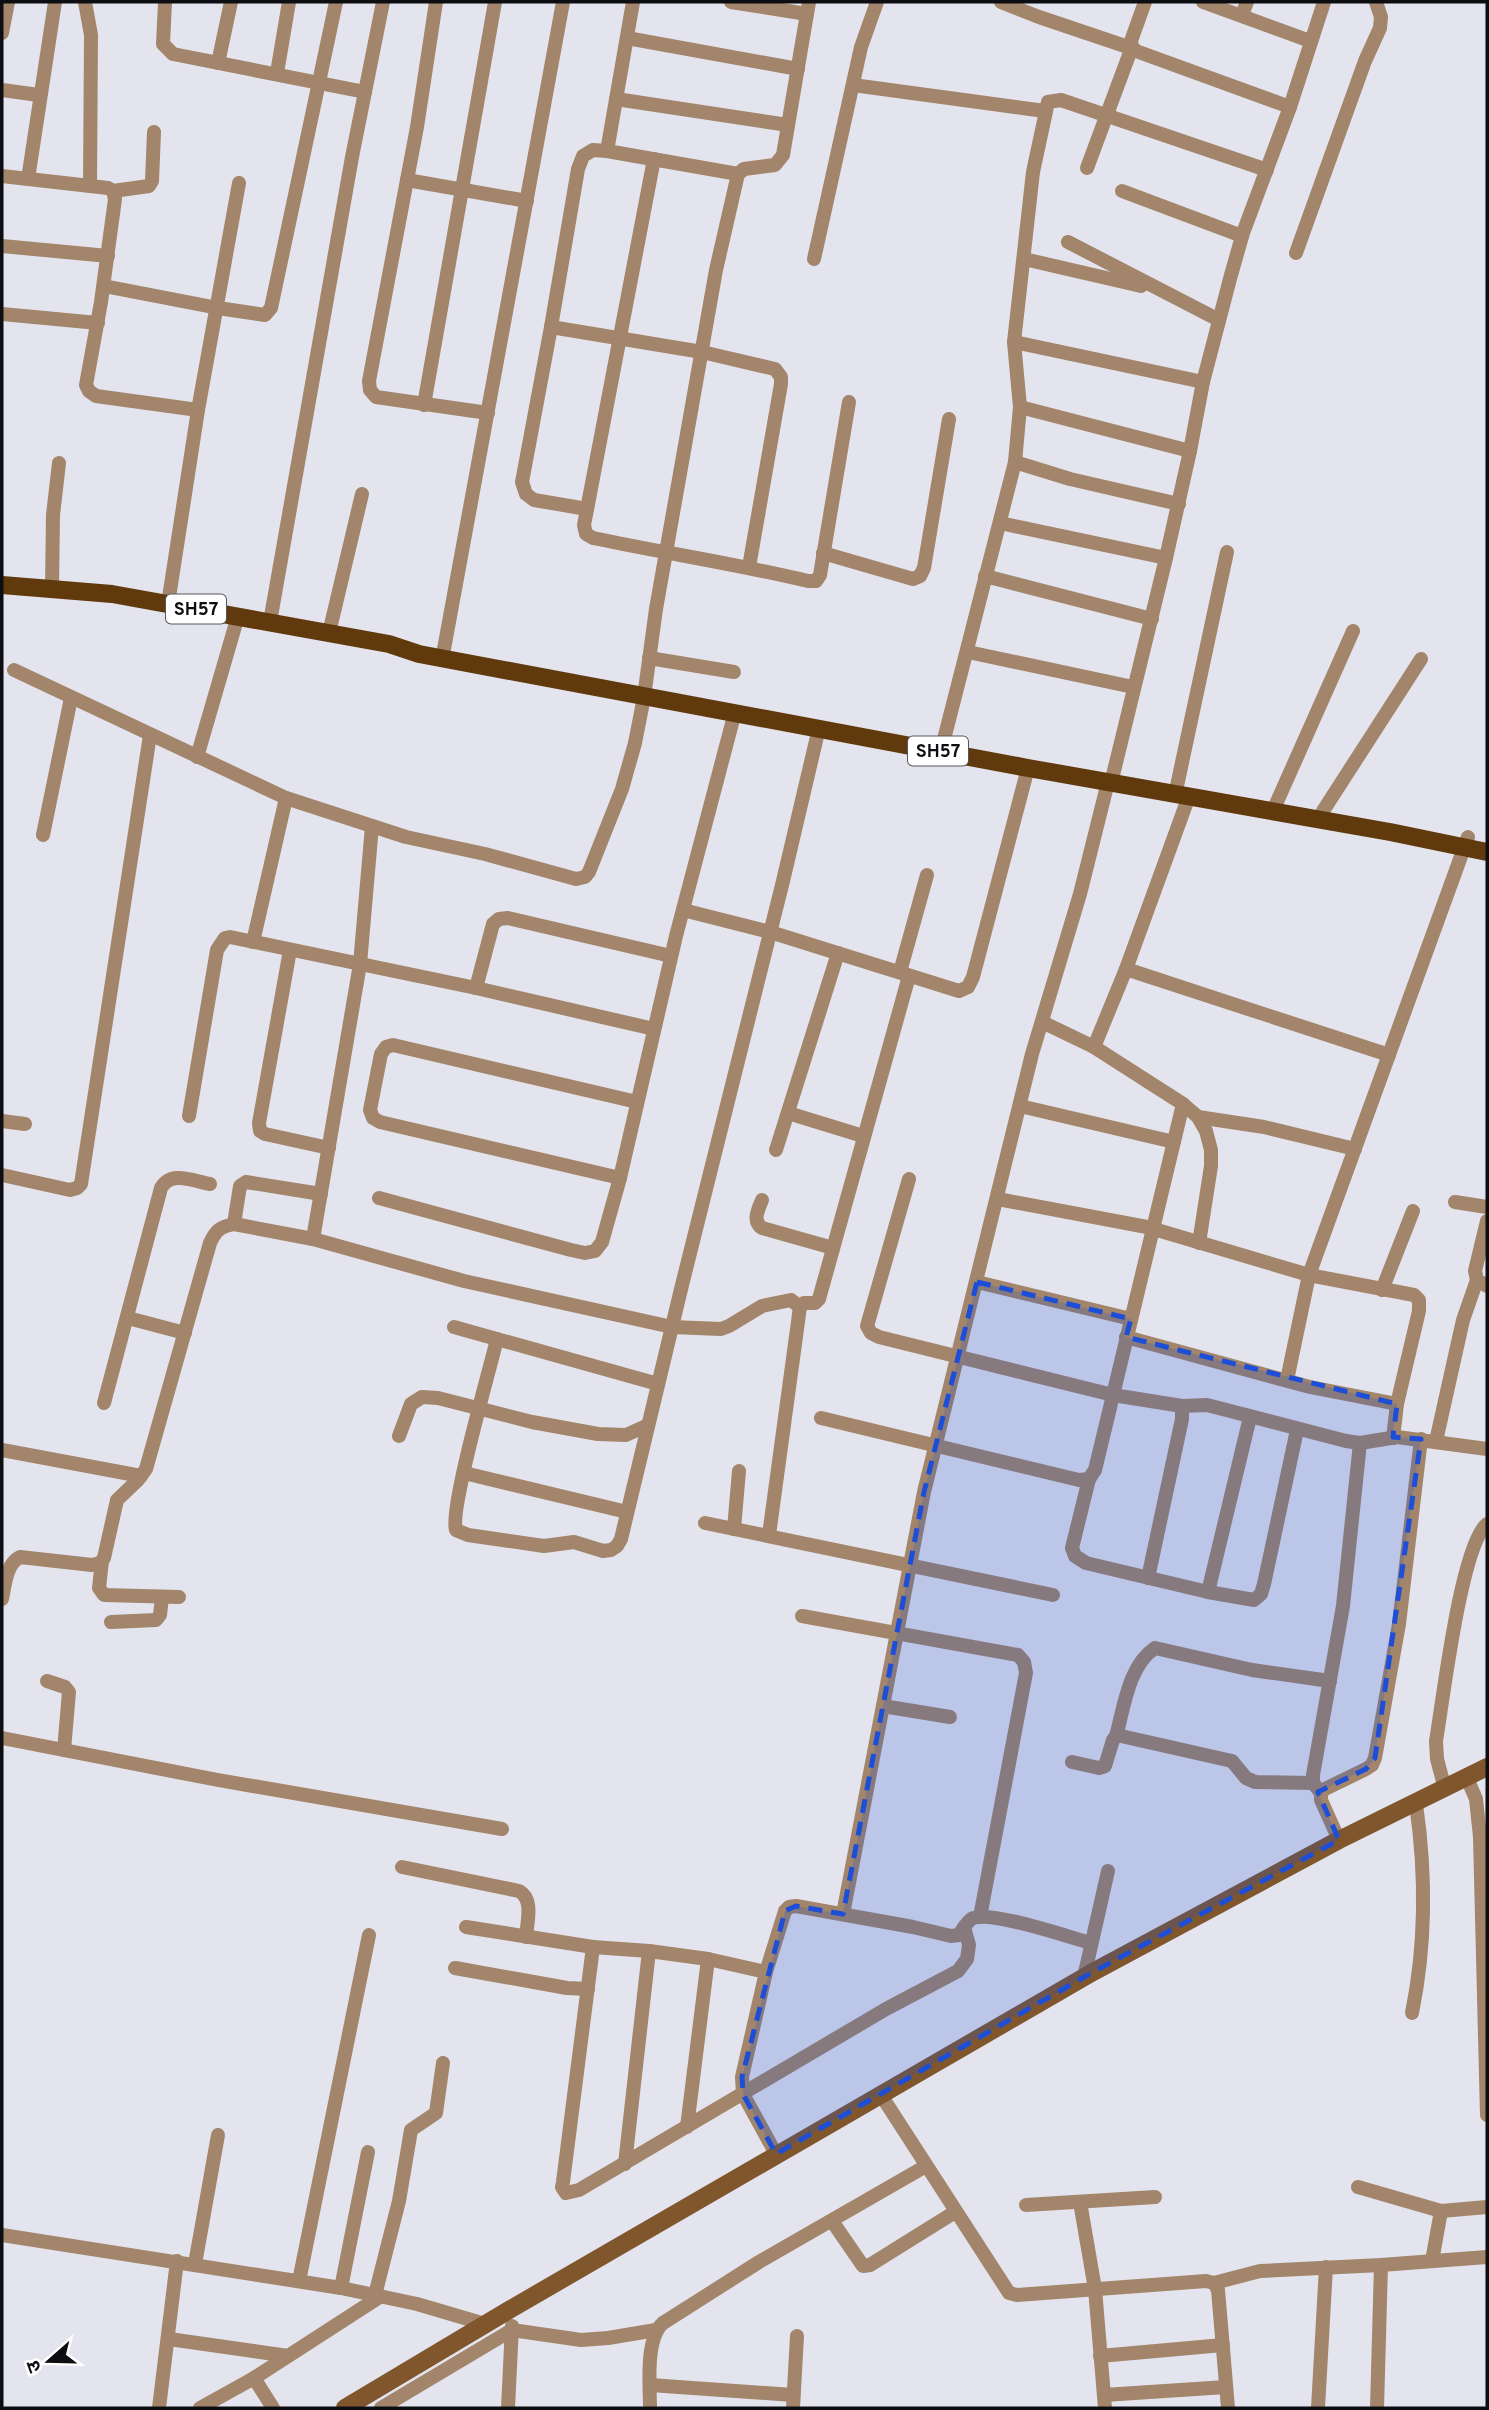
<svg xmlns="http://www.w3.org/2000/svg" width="1489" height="2410" font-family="Overpass,'Noto Sans Devanagari',sans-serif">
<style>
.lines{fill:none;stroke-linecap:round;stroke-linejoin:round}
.street{stroke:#a2856a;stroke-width:14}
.secondary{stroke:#80572d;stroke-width:18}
.primary{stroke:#603a0c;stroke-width:18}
.marked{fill:#1d4ed8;fill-opacity:0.2;stroke:#1d4ed8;stroke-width:5;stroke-dasharray:14 9;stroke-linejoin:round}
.labels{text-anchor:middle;stroke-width:5;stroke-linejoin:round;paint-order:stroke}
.shield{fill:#fff;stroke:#565658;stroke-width:2}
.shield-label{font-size:18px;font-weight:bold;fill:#0d0e11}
</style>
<rect width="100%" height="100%" fill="#e4e4ee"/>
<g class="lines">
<g class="street">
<path d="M 85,2 L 91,35 L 90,186"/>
<path d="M 165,2 L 163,44 L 173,54 L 365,92"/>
<path d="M 436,2 L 417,127 L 369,381 L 370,390 L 376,397 L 488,413"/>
<path d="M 731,2 L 807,14"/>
<path d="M 1001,2 L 1039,17 L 1131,48"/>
<path d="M 1145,2 L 1131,41 L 1132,47 L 1136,51 L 1290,107"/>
<path d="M 1203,2 L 1310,41"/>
<path d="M 1242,15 L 1247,2"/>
<path d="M 2,33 L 8,2"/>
<path d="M 627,38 L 798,69"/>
<path d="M 218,63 L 231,2"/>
<path d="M 277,73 L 289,2"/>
<path d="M 853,85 L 1045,111"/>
<path d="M 2,90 L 39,95"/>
<path d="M 616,99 L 788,125"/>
<path d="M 607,151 L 633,2"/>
<path d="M 654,159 L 584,525 L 586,534 L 593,538 C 664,553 737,564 808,581 L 816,581 L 820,575 L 849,402"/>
<path d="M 1087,168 L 1132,47"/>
<path d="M 2,176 L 108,188 L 113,191 L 115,199 L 101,302 L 86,385 L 89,391 L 96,396 L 198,410"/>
<path d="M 28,179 L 55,2"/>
<path d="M 407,180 L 527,201"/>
<path d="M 113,191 L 149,186 L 152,181 L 154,132"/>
<path d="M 1122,191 L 1242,236"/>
<path d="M 1068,242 L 1219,320"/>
<path d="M 2,246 L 108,256"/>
<path d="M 1296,253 L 1365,61 L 1380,28 L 1381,17 L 1376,2"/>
<path d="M 814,259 L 861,47 L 877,2"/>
<path d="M 1024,259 L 1141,286"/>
<path d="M 104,286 L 218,308 L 265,315 L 271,308 L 336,2"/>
<path d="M 2,314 L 98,323"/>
<path d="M 551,327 L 702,352 L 775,369 L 781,377 L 781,384 L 749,567"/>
<path d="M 1014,342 L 1203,382"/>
<path d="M 424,405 L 495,2"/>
<path d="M 1020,407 L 1190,451"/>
<path d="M 1015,462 L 1070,479 L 1179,504"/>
<path d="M 587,509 L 534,500 L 526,494 L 522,482 L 551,327 L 578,169 L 583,156 L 593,150 L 607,151 L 738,174"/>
<path d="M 1000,523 L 1166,558"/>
<path d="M 823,553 L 913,579 L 920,576 L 924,568 L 949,419"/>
<path d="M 985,576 L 1152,619"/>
<path d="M 52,589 L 53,515 L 59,463"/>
<path d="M 168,604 L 198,410 L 239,183"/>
<path d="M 270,622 L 352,157 L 383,2"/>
<path d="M 329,633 L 362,494"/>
<path d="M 444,649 L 563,2"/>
<path d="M 968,652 L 1133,687"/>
<path d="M 649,658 L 734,672"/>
<path d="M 14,670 L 286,798 L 406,837 L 485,854 L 576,879 L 585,877 L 589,872 L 622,789 L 635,743 L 644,697 L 656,609 L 716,270 L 738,174 L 744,169 L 775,165 L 783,155 L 809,2"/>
<path d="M 941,751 L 1015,462 L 1020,407 L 1014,342 L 1033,172 L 1048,102 L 1061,100 L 1267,170"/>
<path d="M 197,757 L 238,616"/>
<path d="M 1177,786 L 1227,552"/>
<path d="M 1276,804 L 1353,631"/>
<path d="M 1323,811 L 1421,659"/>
<path d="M 43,835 L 71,698"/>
<path d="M 683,910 L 770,932 L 959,991 L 968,987 L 973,977 L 1028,768"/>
<path d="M 253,942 L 286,798"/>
<path d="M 290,950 L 259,1123 L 260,1131 L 265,1134 L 329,1148"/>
<path d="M 1126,969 L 1389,1055"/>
<path d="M 900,972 L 927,875"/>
<path d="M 476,988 L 493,924 L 499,919 L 508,918 L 671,956"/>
<path d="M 1042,1022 L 1094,1047 L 1183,1104 L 1198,1117 L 1206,1131 L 1211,1150 L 1211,1166 L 1199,1243"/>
<path d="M 1094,1047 L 1126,969 L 1189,796"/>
<path d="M 1020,1106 L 1174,1142"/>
<path d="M 788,1113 L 863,1136"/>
<path d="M 189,1116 L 217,950 L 225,938 L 230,937 L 476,988 L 654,1029"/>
<path d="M 1198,1117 L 1264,1127 L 1355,1149"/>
<path d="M 2,1121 L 25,1124"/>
<path d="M 776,1150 L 838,953"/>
<path d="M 2,1175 L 70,1190 L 77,1188 L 81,1184 L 150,735"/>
<path d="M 620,1178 L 380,1122 L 373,1118 L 370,1110 L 381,1054 L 386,1047 L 393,1045 L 637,1102"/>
<path d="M 909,1179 L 867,1326 L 871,1333 L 879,1337 L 1113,1395 L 1182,1406 L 1207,1405 L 1346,1441 L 1360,1443 L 1397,1437 L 1487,1449"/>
<path d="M 379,1198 L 571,1250 L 585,1253 L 595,1251 L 602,1242 L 620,1178 L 676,936 L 735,712"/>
<path d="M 998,1199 L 1147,1227 L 1309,1275 L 1414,1295 L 1419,1300 L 1419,1311 L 1397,1404 L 1393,1438"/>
<path d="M 762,1200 C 758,1210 752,1221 762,1228 L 833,1248"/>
<path d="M 1455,1202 L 1487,1207"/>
<path d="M 1487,1221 L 1475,1271 L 1477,1280 L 1487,1286"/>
<path d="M 234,1224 L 240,1186 L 246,1182 L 321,1194"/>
<path d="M 313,1239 L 360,964 L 372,826"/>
<path d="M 977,1282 L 1131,1319"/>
<path d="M 1382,1290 L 1413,1211"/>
<path d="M 128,1318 L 185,1333"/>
<path d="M 454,1327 L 658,1384"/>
<path d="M 1126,1337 L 1310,1387 L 1397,1404"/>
<path d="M 497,1339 C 490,1369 449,1510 456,1530 L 468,1535 L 544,1546 L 574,1542 L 603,1551 L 611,1550 L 617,1546 L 621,1539 L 682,1285 L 783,881 L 819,728"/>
<path d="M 1287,1380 L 1309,1275 L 1468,837"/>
<path d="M 104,1403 L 161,1188 C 171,1170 193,1181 210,1184"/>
<path d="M 821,1418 L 1079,1480 L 1089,1479 L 1095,1470 L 1183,1104"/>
<path d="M 399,1436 L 411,1404 L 422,1397 L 438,1398 L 532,1422 L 598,1434 L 626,1435 L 648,1425"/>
<path d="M 1436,1441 L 1463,1320 L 1477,1280"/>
<path d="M 2,1450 L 141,1476"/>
<path d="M 464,1473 L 627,1512"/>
<path d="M 1089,1479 L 1072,1548 L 1075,1556 L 1086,1563 L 1208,1592 L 1254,1600 L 1261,1594 L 1264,1584 L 1297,1430"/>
<path d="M 705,1523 L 1053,1595"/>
<path d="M 734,1529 L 739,1471"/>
<path d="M 769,1535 L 800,1307 L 804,1303 L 815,1303 L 819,1299 L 909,976"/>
<path d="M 102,1561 L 99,1588 L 104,1595 L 179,1597"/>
<path d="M 1148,1578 L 1182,1419 L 1182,1406"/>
<path d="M 1208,1592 L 1250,1417"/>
<path d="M 2,1599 C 5,1585 6,1564 20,1557 L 92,1565 L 100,1563 L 104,1558 L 117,1500 L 138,1480 L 146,1469 L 210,1243 C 216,1230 220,1227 234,1224 L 313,1239 L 464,1281 L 672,1327 L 721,1329 L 729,1326 L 762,1306 L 791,1300 L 800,1307"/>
<path d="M 802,1616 L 1018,1655 L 1024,1662 L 1026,1673 L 980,1917"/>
<path d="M 111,1622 L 156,1620 L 160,1615 L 162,1597"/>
<path d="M 47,1681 L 65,1687 L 69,1692 L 64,1750"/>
<path d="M 883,1706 L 950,1717"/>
<path d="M 1116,1736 C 1124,1708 1128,1666 1155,1648 L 1252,1670 L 1330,1681"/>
<path d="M 2,1738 L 218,1780 L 502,1829"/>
<path d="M 1072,1762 L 1099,1768 L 1105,1766 L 1113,1740 L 1116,1736 L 1121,1736 L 1232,1761 L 1246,1778 L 1255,1782 L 1313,1783"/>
<path d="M 1467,1778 L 1476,1799 L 1480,1837 L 1487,2115"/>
<path d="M 1445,1789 L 1437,1759 L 1436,1741 C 1443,1700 1461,1545 1487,1524"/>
<path d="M 1321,1793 L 1313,1783 L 1313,1775 L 1343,1606 L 1360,1443"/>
<path d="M 1339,1840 L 1321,1800 L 1321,1793 L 1325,1789 L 1366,1769 L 1372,1765 L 1375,1758 L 1399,1624 L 1421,1439"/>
<path d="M 402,1867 L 519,1891 C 534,1899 527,1922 526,1937"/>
<path d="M 843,1914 L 924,1492 L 1032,1054 L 1080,894 L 1108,782 L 1113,775 L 1166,558 L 1190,451 L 1203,382 L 1231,275 L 1243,233 L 1290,107 L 1324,2"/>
<path d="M 466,1927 L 593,1947 L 649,1951 L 708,1959 L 766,1972"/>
<path d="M 593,1947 L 563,2182 L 562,2187 L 566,2193 L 579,2190 L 886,2009 L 958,1971 L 967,1959 L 969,1945 L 964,1927"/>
<path d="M 455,1968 L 567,1988 L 588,1989"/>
<path d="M 1084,1977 L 1108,1871"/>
<path d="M 1412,2013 C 1426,1944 1426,1873 1416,1804"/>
<path d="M 881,2095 L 1009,2293 L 1017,2295 L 1206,2281 L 1214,2283 L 1218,2290 L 1228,2408"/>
<path d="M 687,2127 L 708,1959"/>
<path d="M 776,2154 L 743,2094 L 742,2077 L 766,1972 L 785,1911 L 789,1907 L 796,1906 L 913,1927 L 951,1936 L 959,1935 C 963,1929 967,1921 973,1918 C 993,1911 1068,1937 1091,1943"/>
<path d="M 625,2164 L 649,1951"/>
<path d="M 1358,2187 L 1441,2211 L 1487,2207"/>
<path d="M 1080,2202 L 1095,2289 L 1105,2408"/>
<path d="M 1026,2205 L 1155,2197"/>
<path d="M 832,2221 L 863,2266 L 870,2265 L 955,2212"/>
<path d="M 2,2235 L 341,2288 L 417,2304 L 485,2324"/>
<path d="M 1432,2261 L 1441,2211"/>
<path d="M 195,2264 L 218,2135"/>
<path d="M 299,2281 L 369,1935"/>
<path d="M 1214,2283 L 1260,2271 L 1381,2265 L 1487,2257"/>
<path d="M 341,2288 L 368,2152"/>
<path d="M 375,2295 L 399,2201 L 411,2130 L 436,2113 L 443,2063"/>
<path d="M 169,2339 L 288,2356"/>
<path d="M 1100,2356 L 1223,2345"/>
<path d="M 254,2378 L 273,2408"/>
<path d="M 650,2385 L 793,2395"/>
<path d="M 1104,2395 L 1226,2387"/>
<path d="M 159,2408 L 177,2261"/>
<path d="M 200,2408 L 254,2378 L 381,2296"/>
<path d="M 381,2408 L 512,2330 L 581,2340 L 608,2338 L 656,2330"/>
<path d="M 508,2408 L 512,2326"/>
<path d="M 650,2408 C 650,2385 645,2339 663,2323 L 759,2262 L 926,2166"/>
<path d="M 793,2408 L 797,2336"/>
<path d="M 1318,2408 L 1326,2267"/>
<path d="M 1377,2408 L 1381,2265"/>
</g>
<path class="secondary" d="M 345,2408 L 509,2310 L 1093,1972 L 1339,1840 L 1487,1767"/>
<path class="primary" d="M 2,585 L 112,594 L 389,644 L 419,654 L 1028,768 L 1390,832 L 1487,852"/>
</g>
<path class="marked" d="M 977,1282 L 1131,1319 L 1126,1337 L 1397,1404 L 1393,1437 L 1421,1439 L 1375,1758 L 1366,1769 L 1318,1792 L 1339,1840 L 1093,1972 L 776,2154 L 743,2094 L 742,2077 L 785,1911 L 796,1906 L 843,1914 L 924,1492 Z"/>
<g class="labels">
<g class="shield">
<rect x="166" y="594.5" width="60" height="29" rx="5"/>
<rect x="908" y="736.5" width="60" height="29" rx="5"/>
</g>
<g class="shield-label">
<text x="196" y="615">SH57</text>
<text x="938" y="757">SH57</text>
</g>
</g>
<rect width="1489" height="2410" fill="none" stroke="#0d0e11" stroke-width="7"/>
<g transform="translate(49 2361) rotate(250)" stroke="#ffffff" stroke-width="5" paint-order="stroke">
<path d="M0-5L12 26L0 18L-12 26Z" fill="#0d0e11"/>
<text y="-10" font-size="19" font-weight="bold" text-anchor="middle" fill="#0d0e11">उ</text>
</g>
</svg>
